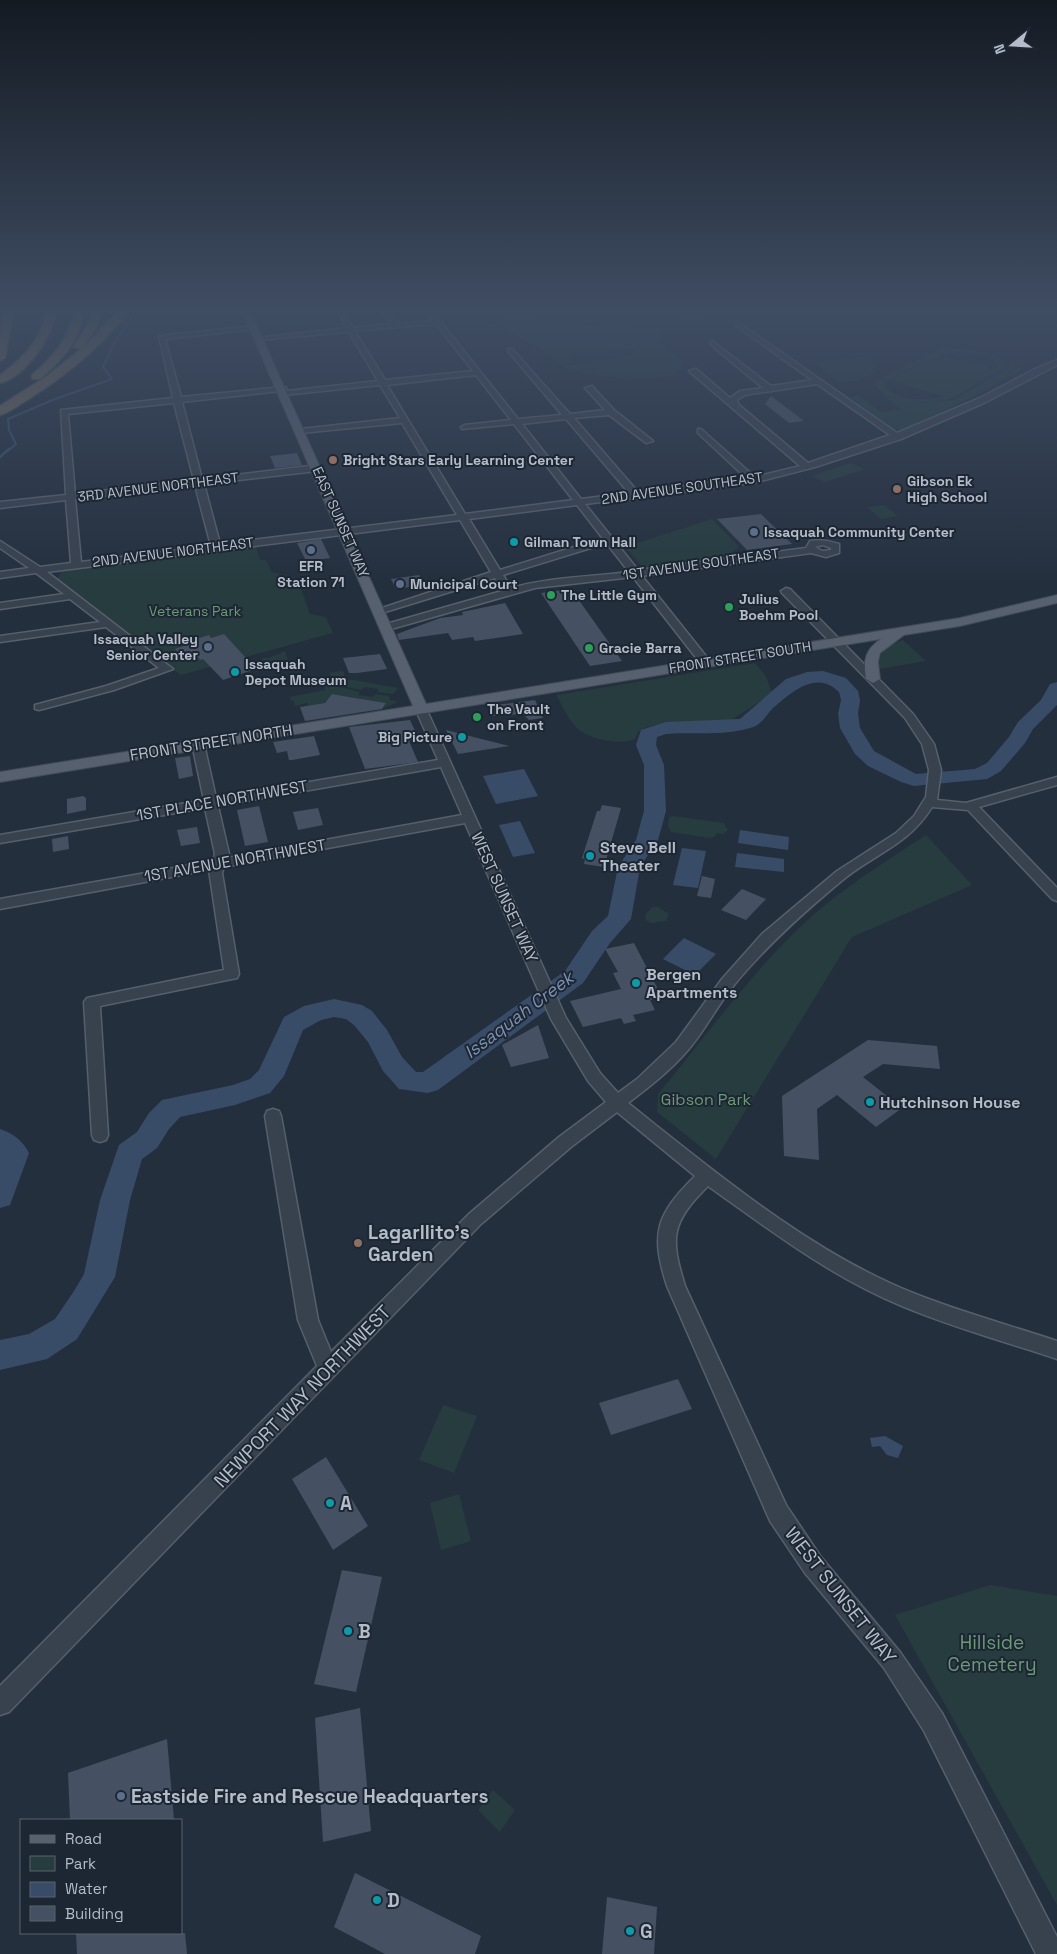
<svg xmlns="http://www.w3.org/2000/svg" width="1057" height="1954" font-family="'Space Grotesk',sans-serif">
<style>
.green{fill:#263c3f;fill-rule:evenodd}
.water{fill:#394c67}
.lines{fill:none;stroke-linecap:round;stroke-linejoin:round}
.stream-far1{stroke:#394c67;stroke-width:2}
.stream{stroke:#394c67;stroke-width:2.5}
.river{fill:#394c67;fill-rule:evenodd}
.building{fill:#455162}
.minor-casing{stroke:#565f6c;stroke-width:3}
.major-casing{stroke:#414a57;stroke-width:2}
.highway-casing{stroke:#434c59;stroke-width:3}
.minor{fill:#38414e;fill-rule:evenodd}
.major{fill:#56606e;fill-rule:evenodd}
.highway{fill:#746855;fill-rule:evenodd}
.education-dot{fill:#8d6e63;stroke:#1d2633;stroke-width:2}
.service-dot{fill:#5c6f8a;stroke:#1d2633;stroke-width:2}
.culture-dot{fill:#0f9aa8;stroke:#1d2633;stroke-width:2}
.leisure-dot{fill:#2e9e5b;stroke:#1d2633;stroke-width:2}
.labels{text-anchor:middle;stroke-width:4;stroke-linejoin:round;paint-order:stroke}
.far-poi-label{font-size:14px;font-weight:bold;fill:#b4bcc9;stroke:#1d2633;text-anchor:start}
.far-street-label{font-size:14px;fill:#b4bcc9;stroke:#1d2633}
.far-park-label{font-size:14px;fill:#6b9a76;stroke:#1d2633}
.street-label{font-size:16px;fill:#b4bcc9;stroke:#1d2633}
.poi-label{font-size:16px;font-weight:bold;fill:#b4bcc9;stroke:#1d2633;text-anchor:start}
.park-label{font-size:16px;fill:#6b9a76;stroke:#1d2633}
.water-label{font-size:18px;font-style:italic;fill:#7c92b1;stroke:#1d2633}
.near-poi-label{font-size:19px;font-weight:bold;fill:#b4bcc9;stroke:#1d2633;text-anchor:start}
.near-street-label{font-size:19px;fill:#b4bcc9;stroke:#1d2633}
.near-park-label{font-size:19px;fill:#6b9a76;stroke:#1d2633}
</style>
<rect width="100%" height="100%" fill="#242f3e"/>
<g class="green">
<path d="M 262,311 L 299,311 L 297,312 L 303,323 L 291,325 L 279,315 Z"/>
<path d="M 448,311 L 503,311 L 586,325 L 665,329 L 659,340 L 666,349 L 684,362 L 676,375 L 630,379 L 567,371 L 565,366 L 632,355 L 636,348 L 571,353 L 568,360 L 572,363 L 563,365 L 556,364 L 551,356 L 491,320 Z"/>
<path d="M 518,311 L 668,311 L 727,323 C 657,325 586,326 518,311 Z"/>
<path d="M 942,347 C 956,350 1004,349 1006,367 L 950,399 L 919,403 L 954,400 L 1012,366 L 1023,369 L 976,395 L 903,430 L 892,428 L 850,398 L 858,395 L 882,412 L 902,409 L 882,395 L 884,394 L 876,387 L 876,382 ZM 959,352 C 971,352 994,353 998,366 L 950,393 L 992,369 L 988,368 L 990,366 L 938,356 L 944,353 L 951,355 L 947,353 ZM 936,356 L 890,381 L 944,396 C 927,402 898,401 885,387 L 885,383 L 888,380 Z"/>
<path d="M 867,356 L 877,366 L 874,373 L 856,381 L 839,382 L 813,363 Z"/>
<path d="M 851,463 L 865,469 L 825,482 L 811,476 Z"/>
<path d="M 884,505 L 898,516 L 881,519 L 867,507 Z"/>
<path d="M 712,519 L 739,547 L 733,552 L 734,555 L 643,568 L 625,547 Z"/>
<path d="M 256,547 L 260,560 L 266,560 L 272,572 L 297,578 L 310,614 L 326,617 L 333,633 L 181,675 L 81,601 L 57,579 L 61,572 L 73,567 L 230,548 L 235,550 Z"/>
<path d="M 903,640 L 926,661 L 879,669 C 875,651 889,645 903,640 Z"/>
<path d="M 285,651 L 289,664 L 291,663 L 293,667 L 273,670 L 261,658 L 269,658 Z"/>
<path d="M 755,663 L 766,676 L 772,694 L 728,722 L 661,724 L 647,727 L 638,732 L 635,739 C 621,746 586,739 575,726 C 567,717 562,705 556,695 Z"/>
<path d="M 341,671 L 344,672 L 344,680 L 355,680 L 398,688 L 393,694 L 377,692 L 379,689 L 364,687 L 361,690 L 324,682 L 331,678 L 329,673 Z"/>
<path d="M 324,683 L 360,692 L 358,695 L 373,697 L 376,694 L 389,696 L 390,700 L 396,701 L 396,703 L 383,708 L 386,703 L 332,694 L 325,703 L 309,706 L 307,703 L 295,706 L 293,700 L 291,701 L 290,697 L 325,690 Z"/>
<path d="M 673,816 L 724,823 L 728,830 L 723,834 L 717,833 L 714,837 L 709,838 L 671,832 L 668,827 L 669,817 Z"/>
<path d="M 926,835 L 972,885 L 852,937 L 716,1159 L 657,1112 L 658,1094 C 704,1039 746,979 798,929 C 836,892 882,864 926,835 Z"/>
<path d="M 652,907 L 658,907 L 669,914 L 666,921 L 651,923 L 646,920 L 645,915 Z"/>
<path d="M 443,1405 L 477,1416 L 454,1473 L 419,1460 Z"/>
<path d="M 459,1494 L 471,1541 L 441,1550 L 430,1503 Z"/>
<path d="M 990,1585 L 1057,1596 L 1057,1905 L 895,1615 Z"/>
<path d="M 493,1790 L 515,1810 L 500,1832 L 478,1810 Z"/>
</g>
<g class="water">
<path d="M 524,769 L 538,796 L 496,804 L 483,776 Z"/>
<path d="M 520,821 L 535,853 L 513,857 L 499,825 Z"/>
<path d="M 740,830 L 789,837 L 788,850 L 738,843 Z"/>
<path d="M 682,848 L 706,851 L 698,888 L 673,885 Z"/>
<path d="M 737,853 L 784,859 L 784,872 L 735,867 Z"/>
<path d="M 684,938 L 716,954 L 695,975 L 663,959 Z"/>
<path d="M 885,1436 L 903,1446 L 898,1458 L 887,1455 L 880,1446 L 872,1447 L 870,1438 Z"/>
</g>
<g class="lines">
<path class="stream-far1" d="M 8,451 L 16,444 L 9,430 L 8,419 L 55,399 L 112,379 L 103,367 L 114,344 L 131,319 L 126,311"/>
<path class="stream" d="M 0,457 L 9,449"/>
<g class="river">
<path d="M 823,671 L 846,678 L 858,691 L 860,700 L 858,714 L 860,728 L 874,751 L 916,774 L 975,769 L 987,763 L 1009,737 L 1018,722 L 1041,700 L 1050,684 L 1057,682 L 1057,705 L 1033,729 L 1025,743 L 1001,771 L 987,779 L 914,786 L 901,782 L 868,766 L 855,754 L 840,728 L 838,714 L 841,700 L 839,692 C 816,669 791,693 773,708 C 765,716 762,725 750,728 C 724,736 694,732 666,734 L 657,737 L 656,745 L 664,765 L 666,811 L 658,840 L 640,867 L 631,919 L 610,943 L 583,983 L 438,1090 L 428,1093 L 399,1089 L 383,1071 L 368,1042 L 354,1025 L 346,1019 L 334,1017 L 321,1020 L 303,1030 L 284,1076 L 270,1093 L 235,1105 L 180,1117 L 169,1129 L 157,1148 L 142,1159 L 130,1200 L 115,1277 L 77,1339 L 47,1359 L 0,1370 L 0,1340 L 29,1334 L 55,1319 L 74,1291 L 84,1274 L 100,1200 L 119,1145 L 137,1132 L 149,1113 L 162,1100 L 233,1085 L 250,1079 L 259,1070 L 284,1017 L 304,1006 L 334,999 L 362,1005 L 372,1011 L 387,1030 L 402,1057 L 416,1072 L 423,1072 L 565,971 L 592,931 L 608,916 L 618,867 L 636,840 L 644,811 L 644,765 L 636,745 L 641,730 L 666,722 L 740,719 L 786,679 L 807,672 Z"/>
<path d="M 0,1129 C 13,1133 23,1141 29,1153 L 10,1205 L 0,1208 Z"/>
</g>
</g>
<g class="building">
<path d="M 771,396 L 804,421 L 789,423 L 765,404 Z"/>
<path d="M 297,453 L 302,465 L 275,468 L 270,456 Z"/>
<path d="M 761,514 L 792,544 L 747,550 L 717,519 Z"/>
<path d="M 321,539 L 330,558 L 306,561 L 297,543 Z"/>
<path d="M 419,575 L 424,585 L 396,589 L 391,579 Z"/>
<path d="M 571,589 L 622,661 L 590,666 L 541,593 Z"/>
<path d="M 505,603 L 523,634 L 475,641 L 473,637 L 452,640 L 448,633 L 399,640 L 397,634 L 440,618 L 463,615 L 462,612 Z"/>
<path d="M 224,634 L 256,669 L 223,680 L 203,659 L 200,660 L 196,655 L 184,658 L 175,649 L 187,645 L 184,643 L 209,635 L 211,638 Z"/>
<path d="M 380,654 L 387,669 L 357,673 L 349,673 L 343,658 Z"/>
<path d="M 332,694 L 355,698 L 386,703 L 382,709 L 305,721 L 300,707 L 325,703 Z"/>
<path d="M 535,700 L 543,718 L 529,720 L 523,714 L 493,716 L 488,706 Z"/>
<path d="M 410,720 L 419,739 L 409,741 L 418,762 L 365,769 L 349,727 Z"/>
<path d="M 446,730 L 509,746 L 458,754 Z"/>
<path d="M 314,736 L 320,755 L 292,760 L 289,760 L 287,751 L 277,753 L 273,742 Z"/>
<path d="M 190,756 L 193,776 L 179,779 L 175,758 Z"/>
<path d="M 83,796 L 86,798 L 86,810 L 67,814 L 67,799 Z"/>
<path d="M 602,805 L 621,808 L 604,867 L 584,864 L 585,859 L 582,858 L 597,811 L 600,811 Z"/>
<path d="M 259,806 L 268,842 L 245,846 L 237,810 Z"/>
<path d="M 318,808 L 323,825 L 298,830 L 293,812 Z"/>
<path d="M 197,827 L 200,843 L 181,846 L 177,830 Z"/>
<path d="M 68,836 L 69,849 L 53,852 L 52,839 Z"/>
<path d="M 702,876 L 715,879 L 711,898 L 697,896 Z"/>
<path d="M 742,889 L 766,899 L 746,920 L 721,910 Z"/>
<path d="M 634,943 L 662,997 L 650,1000 L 655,1010 L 633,1015 L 636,1021 L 624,1024 L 621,1018 L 583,1027 L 570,1001 L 621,989 L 613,973 L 618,972 L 605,949 Z"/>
<path d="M 538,1025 L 549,1058 L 511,1067 L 502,1045 Z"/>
<path d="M 868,1040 L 937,1046 L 940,1069 L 883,1064 L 863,1077 L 902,1108 L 876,1127 L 837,1095 L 817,1109 L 819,1160 L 784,1156 L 782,1096 Z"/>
<path d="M 678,1379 L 692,1409 L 611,1435 L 599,1403 Z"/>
<path d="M 326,1457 L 368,1526 L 333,1550 L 292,1479 Z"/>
<path d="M 342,1570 L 382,1577 L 356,1692 L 314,1684 Z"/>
<path d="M 360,1708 L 371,1831 L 323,1842 L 315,1718 Z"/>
<path d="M 167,1739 L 174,1820 L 70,1820 L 68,1773 Z"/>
<path d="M 355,1873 L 481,1936 L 475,1954 L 385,1954 L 334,1927 Z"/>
<path d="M 607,1897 L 657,1907 L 654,1954 L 602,1954 Z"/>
<path d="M 76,1933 L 185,1933 L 187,1954 L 77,1954 Z"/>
</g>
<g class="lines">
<g class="minor-casing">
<g id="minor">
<path d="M 338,311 L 342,311 L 353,328 L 391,324 L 381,311 L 387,311 L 398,324 L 433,320 L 426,311 L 432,311 L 518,419 L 562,415 L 508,351 L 508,349 L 512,349 L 570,414 L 605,410 L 585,388 L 592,386 L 614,410 L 653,441 L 646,443 L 609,415 L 574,418 L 638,492 L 746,478 L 698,433 L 698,429 L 701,429 L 755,477 L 800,466 L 689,371 L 696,369 L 730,398 L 740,391 L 763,388 L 710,344 L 712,341 L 771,386 L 812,380 L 735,325 L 735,323 L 739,323 L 897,433 L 980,398 L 1035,369 L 1057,360 L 1057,365 L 986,402 L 901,439 L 815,467 L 753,483 L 585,504 L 638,570 L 806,548 L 810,541 C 821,539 829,541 839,544 L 839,553 L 826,557 L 811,553 L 642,576 L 709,660 L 709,664 L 701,664 L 633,577 L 535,588 L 391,629 L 383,629 L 383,625 L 502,591 L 495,578 L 385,612 L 377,612 L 376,610 L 491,572 L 460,520 L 47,572 L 173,669 L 114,690 L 39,710 L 35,709 L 35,705 L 106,686 L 159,668 L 106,627 L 0,642 L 0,636 L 100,622 L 70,599 L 0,609 L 0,603 L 64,594 L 36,573 L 0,578 L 0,572 L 29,568 L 0,548 L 0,541 L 40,567 L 71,563 L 66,500 L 0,508 L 0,502 L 66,495 L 61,410 L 173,398 L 159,336 L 254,326 L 256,329 L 165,339 L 181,397 L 283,387 L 286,387 L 286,391 L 378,381 L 349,332 L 259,340 L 256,338 L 346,328 ZM 436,324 L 473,371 L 385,380 L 355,331 ZM 476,375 L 511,420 L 465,425 L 461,427 L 462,429 L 514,424 L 573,500 L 465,514 L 387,385 ZM 817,384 L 890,435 L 808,463 L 739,405 L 737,400 L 745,395 ZM 380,385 L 400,418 L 301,429 L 297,431 L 301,433 L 402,423 L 457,515 L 220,544 L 204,484 L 317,471 L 321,468 L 317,465 L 202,479 L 182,402 L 281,391 L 281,395 L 284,395 ZM 174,403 L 194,480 L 75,494 L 68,414 ZM 566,419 L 629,493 L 581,499 L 522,424 ZM 195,485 L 211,546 L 81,562 L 75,499 ZM 577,505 L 604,540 L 590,542 L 500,570 L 469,519 ZM 608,545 L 629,572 C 589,577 550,577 511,588 L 503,575 L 594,547 ZM 823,545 L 831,548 L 831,550 L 822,551 L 815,547 Z"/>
<path d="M 786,588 L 790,589 L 913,714 L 934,744 L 941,770 L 937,800 L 966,803 L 1057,777 L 1057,785 L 979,807 L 1057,888 L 1057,901 L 1052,899 L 968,810 L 932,807 C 910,843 877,853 845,878 C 805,911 767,945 734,985 C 717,1006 705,1030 688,1050 C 671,1070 649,1087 628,1103 C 715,1172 810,1252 913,1293 C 960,1312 1009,1325 1057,1341 L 1057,1359 C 1006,1342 952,1327 902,1306 C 831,1277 770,1230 708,1186 C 671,1223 670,1237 685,1286 L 786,1505 L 821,1557 L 900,1652 L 942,1713 L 1057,1937 L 1057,1954 L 1036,1954 L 924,1731 L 884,1668 L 805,1573 L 770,1521 L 667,1286 C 650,1233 656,1215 695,1176 L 617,1112 L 571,1147 L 481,1224 L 9,1712 L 0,1715 L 0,1686 L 317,1366 L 298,1320 L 265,1116 L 267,1111 L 273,1109 L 279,1111 L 281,1116 L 318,1320 L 331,1352 L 469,1214 L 559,1137 L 606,1102 L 588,1081 L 551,1019 L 465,823 L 224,867 L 222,873 L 239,974 L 237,978 L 232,979 L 100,1006 L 108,1135 L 106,1140 L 100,1142 L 94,1140 L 92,1135 L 84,1002 L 87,998 L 92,997 L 224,970 L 209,870 L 0,909 L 0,899 L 213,861 L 215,854 L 205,808 L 0,843 L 0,835 L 204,800 L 192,744 L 198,740 L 204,744 L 216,798 L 438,760 L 415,708 L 421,705 L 425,706 L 566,1018 L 600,1073 L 618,1093 L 637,1079 L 676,1042 L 722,979 L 762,934 L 837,871 L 896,833 L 914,816 L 926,797 L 929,770 L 922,744 L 905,718 L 782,593 L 781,591 ZM 441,767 L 462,815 L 227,858 L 229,854 L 218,806 Z"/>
</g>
</g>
<g class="major-casing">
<path id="major" d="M 242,311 L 250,311 L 426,704 L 960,618 L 1057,595 L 1057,603 L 960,626 L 904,635 L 880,653 L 878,662 L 880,679 L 873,683 L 866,679 C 863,661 865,649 881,639 L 0,782 L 0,772 L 413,706 Z"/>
</g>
<g class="highway-casing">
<g id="highway">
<path d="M 4,311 L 14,311 L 5,358 L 0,361 L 0,338 Z"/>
<path d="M 46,311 L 56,311 C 53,336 26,377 0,383 L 0,375 C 23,358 42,340 46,311 Z"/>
<path d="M 74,311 L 84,311 C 80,340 62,361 40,379 L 32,379 L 32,375 C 53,357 69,339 74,311 Z"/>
<path d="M 92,311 L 102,311 L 96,328 L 83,348 L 118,311 L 128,311 C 101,348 65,376 27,400 C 19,405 10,412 0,415 L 0,406 L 47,376 L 81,349 L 73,347 L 86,328 Z"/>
</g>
</g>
<use href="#minor" class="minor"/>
<use href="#major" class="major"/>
<use href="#highway" class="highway"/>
</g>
<linearGradient id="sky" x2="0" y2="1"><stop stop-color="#141a22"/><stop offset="0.53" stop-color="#3f4d63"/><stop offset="1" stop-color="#3f4d63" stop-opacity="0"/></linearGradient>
<rect width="1057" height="584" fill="url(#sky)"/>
<g class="education-dot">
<circle cx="333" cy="460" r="5"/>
<circle cx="897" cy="489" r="5"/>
<circle cx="358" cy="1243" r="5"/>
</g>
<g class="service-dot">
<circle cx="754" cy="532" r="5"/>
<circle cx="311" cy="550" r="5"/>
<circle cx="400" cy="584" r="5"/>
<circle cx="208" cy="647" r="5"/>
<circle cx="121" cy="1796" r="5"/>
</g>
<g class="culture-dot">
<circle cx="514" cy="542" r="5"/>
<circle cx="235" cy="672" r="5"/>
<circle cx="462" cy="737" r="5"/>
<circle cx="590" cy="856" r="5"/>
<circle cx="636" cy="983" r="5"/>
<circle cx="870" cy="1102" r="5"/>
<circle cx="330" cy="1503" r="5"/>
<circle cx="348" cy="1631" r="5"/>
<circle cx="377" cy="1900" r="5"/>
<circle cx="630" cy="1931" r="5"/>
</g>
<g class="leisure-dot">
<circle cx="551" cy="595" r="5"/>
<circle cx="729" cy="607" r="5"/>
<circle cx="589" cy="648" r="5"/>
<circle cx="477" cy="717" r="5"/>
</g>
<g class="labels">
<g class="far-poi-label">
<text x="343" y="465">Bright Stars Early Learning Center</text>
<text x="907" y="486">Gibson Ek<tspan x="907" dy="16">High School</tspan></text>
<text x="764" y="537">Issaquah Community Center</text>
<text x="524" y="547">Gilman Town Hall</text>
<text x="311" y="571" text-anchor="middle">EFR<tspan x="311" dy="16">Station 71</tspan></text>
<text x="410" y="589">Municipal Court</text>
<text x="561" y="600">The Little Gym</text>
<text x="739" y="604">Julius<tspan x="739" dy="16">Boehm Pool</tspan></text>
<text x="198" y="644" text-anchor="end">Issaquah Valley<tspan x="198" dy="16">Senior Center</tspan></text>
<text x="599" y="653">Gracie Barra</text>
<text x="245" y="669">Issaquah<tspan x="245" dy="16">Depot Museum</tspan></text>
<text x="487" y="714">The Vault<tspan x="487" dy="16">on Front</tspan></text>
<text x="452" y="742" text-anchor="end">Big Picture</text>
</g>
<g class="far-street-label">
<text transform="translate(158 487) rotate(-7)" y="5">3RD AVENUE NORTHEAST</text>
<text transform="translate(682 488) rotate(-8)" y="5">2ND AVENUE SOUTHEAST</text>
<text transform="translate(341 522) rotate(66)" y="5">EAST SUNSET WAY</text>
<text transform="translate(173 552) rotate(-7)" y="5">2ND AVENUE NORTHEAST</text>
<text transform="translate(701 564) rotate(-8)" y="5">1ST AVENUE SOUTHEAST</text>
<text transform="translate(740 657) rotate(-9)" y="5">FRONT STREET SOUTH</text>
</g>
<g class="far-park-label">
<text x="195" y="616">Veterans Park</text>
</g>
<g class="street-label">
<text transform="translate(211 742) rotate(-9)" y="6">FRONT STREET NORTH</text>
<text transform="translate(222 800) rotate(-10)" y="6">1ST PLACE NORTHWEST</text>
<text transform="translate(235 860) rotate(-10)" y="6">1ST AVENUE NORTHWEST</text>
<text transform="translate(505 897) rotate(66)" y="6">WEST SUNSET WAY</text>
</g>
<g class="poi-label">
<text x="600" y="853">Steve Bell<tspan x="600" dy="18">Theater</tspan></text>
<text x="646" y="980">Bergen<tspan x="646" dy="18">Apartments</tspan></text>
<text x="880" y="1108">Hutchinson House</text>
</g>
<g class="park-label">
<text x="706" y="1105">Gibson Park</text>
</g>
<g class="water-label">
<text transform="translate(519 1015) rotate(-37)" y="6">Issaquah Creek</text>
</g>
<g class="near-poi-label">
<text x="368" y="1239">Lagarllito's<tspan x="368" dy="22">Garden</tspan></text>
<text x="340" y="1510">A</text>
<text x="358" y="1638">B</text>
<text x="131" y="1803">Eastside Fire and Rescue Headquarters</text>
<text x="387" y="1907">D</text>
<text x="640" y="1938">G</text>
</g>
<g class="near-street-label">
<text transform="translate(302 1396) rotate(-46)" y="7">NEWPORT WAY NORTHWEST</text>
<text transform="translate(841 1595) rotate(52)" y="7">WEST SUNSET WAY</text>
</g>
<g class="near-park-label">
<text x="992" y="1649">Hillside<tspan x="992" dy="22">Cemetery</tspan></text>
</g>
</g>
<rect x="20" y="1819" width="162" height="115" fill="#1d2633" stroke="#59626f"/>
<rect x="30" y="1835" width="25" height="8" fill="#56606e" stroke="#59626f"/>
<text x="65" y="1844" font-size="15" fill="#b4bcc9">Road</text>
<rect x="30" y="1856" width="25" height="15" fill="#263c3f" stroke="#59626f"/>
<text x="65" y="1869" font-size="15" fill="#b4bcc9">Park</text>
<rect x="30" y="1882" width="25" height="15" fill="#394c67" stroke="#59626f"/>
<text x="65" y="1894" font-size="15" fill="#b4bcc9">Water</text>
<rect x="30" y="1906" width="25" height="15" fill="#455162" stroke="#59626f"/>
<text x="65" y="1919" font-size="15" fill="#b4bcc9">Building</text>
<g transform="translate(1012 45) rotate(252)" stroke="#1d2633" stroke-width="4" paint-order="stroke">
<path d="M0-4L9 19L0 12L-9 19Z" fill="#b4bcc9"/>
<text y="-8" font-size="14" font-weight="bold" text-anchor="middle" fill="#b4bcc9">N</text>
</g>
</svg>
